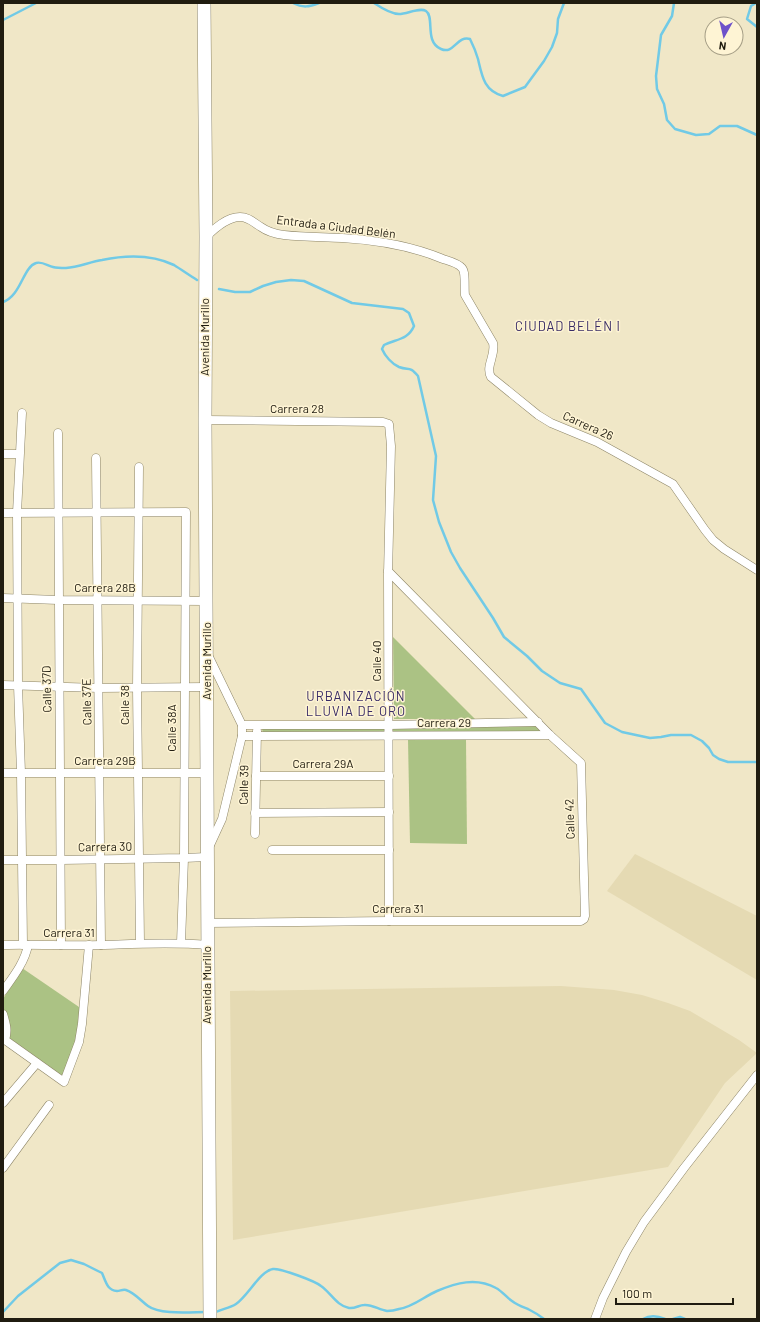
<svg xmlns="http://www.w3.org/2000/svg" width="760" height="1322" font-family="Barlow,sans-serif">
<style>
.built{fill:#e5dab3}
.green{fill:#abc284}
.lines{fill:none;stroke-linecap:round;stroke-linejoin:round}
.stream{stroke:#71cae6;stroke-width:2.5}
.street-casing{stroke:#8d8567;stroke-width:9}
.primary-casing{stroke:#8d8567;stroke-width:14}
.street{stroke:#fff;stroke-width:8}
.primary{stroke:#fff;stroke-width:13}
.labels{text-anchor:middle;stroke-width:3;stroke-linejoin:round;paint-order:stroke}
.street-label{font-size:12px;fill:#201c10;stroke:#fef4d4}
.neighbourhood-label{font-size:13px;letter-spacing:1px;fill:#382b66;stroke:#fef4d4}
</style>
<rect width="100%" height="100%" fill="#f0e7c7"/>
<g class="built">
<path d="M 635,854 L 757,916 L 757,980 L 607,891 Z"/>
<path d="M 561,986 L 614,990 L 642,995 L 668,1003 L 690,1011 L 739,1040 L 757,1053 L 725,1083 L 668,1167 L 233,1240 L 230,991 Z"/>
</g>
<g class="green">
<path d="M 393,637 L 475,719 L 394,719 Z"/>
<path d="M 535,726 L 541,731 L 392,733 L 392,727 Z"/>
<path d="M 262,728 L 386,728 L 386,733 L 263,734 Z"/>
<path d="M 466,739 L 467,844 L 410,843 L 408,740 Z"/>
<path d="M 22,968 L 79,1007 L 82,1019 L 77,1039 L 62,1076 L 10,1040 L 3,1031 L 3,999 Z"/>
</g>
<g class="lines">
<g class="stream">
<path d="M 293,3 C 303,8 309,7 319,3"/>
<path d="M 374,3 C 380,7 392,14 399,14 C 407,14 420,7 426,11 C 435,17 424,42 441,49 C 454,55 457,35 470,39 C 473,45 476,52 478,59 C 482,76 484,91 503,96 L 525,87 L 544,61 L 552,47 L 557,33 L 558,19 L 564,3"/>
<path d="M 674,3 L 672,16 L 661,35 L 656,76 L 657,89 L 664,104 L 667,120 L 675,129 L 696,135 L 709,134 L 720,126 L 737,126 L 757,135"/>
<path d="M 756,3 L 751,6 L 747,19 L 757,27"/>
<path d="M 3,20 L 36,3"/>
<path d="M 219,289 L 235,292 L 250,292 L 263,286 L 276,282 L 291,280 L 304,281 L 352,303 L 403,309 L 409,313 L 414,326 C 408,340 396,339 384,345 L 382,349 C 385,356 392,364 399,367 C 409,371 409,365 418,376 L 436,456 L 433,500 L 439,522 L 451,552 L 460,568 L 493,618 L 504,637 L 527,656 L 542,671 L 560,683 L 581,689 L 605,723 L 622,732 L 650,738 L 661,737 L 671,735 L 691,735 L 702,741 L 709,748 L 713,755 L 719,759 L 728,762 L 757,762"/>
<path d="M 3,302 C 21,296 23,267 36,263 C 42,261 48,266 53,267 C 57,268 62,268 66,268 C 78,267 90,262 102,260 C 126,255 151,254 174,265 C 182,270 189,275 197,280"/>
<path d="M 3,1312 L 18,1296 L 60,1263 L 71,1260 L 84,1264 L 102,1273 C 106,1282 107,1290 117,1291 C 120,1291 123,1289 126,1290 C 135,1293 141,1301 148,1306 C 160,1315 191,1312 206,1312"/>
<path d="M 213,1312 L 216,1312 C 222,1309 230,1308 236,1304 C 248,1296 260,1271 273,1269 C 280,1268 315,1281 321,1286 C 331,1293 337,1306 349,1308 C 355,1309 359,1305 364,1305 C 372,1304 379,1310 387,1311 C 391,1311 396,1310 399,1309 C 413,1307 425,1296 437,1291 C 456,1283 476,1277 496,1288 C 502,1291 506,1297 512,1301 C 517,1305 523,1307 528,1309 C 534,1312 539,1315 544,1319"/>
<path d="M 643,1319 C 650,1315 658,1316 665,1319"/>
<path d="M 673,1319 L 680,1317 L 685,1319"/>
</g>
<g class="street-casing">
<g id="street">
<path d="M 206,237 C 215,228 227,217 240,217 C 249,217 254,223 261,227 C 268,232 276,234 284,235 C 303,237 323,237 342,238 C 376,240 412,246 443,259 C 449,261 458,263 462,268 C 466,272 464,288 465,295 L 493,343 C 496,356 485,366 491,377 L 538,415 L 551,423 L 597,442 L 673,484 L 705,530 L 713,540 L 724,549 L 757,570"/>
<path d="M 22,413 L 17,513 L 18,685 L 21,773 L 23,945"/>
<path d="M 205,420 L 383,422 L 389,424 L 391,446 L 388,575 L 389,921"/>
<path d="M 58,433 L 61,945"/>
<path d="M 3,454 L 19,454"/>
<path d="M 96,458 L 101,945"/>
<path d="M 139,467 L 137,688 L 140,943"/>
<path d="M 3,513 L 186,512 L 184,858 L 181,943"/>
<path d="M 3,598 L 58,600 L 206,601"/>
<path d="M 208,655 L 242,725 L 242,736 L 222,819 L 210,845"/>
<path d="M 3,685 L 99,688 L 207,687"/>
<path d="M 242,725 L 389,725 L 538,722"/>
<path d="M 242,736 L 550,735"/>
<path d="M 3,773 L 206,773"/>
<path d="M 256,776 L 389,776"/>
<path d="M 255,813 L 389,812"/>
<path d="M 255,834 L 257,731"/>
<path d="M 272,850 L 389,850"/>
<path d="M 3,860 L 61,860 L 184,858 L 207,857"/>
<path d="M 207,923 L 389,921 L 581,921 L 584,919 L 585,916 L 581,763 L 550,735 L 388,571"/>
<path d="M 3,945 C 36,944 68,946 101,945 C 136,944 172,942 207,945"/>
<path d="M 3,991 C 13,977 25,962 28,945"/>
<path d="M 3,1014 C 6,1024 8,1030 5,1040 L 64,1082 L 79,1042 L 82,1024 L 89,945"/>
<path d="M 3,1103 L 37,1063"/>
<path d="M 3,1168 L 49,1105"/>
<path d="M 595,1319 L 603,1298 L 626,1252 L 644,1222 L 684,1168 L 757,1075"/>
</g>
</g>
<g class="primary-casing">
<path id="primary" d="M 204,3 L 206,237 L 205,420 L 210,1319"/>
</g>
<use href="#street" class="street"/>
<use href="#primary" class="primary"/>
</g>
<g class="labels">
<g class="street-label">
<text transform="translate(336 227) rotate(7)" y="4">Entrada a Ciudad Belén</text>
<text transform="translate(205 337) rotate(-90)" y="4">Avenida Murillo</text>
<text x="297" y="413">Carrera 28</text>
<text transform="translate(588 426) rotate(24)" y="4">Carrera 26</text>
<text x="105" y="592">Carrera 28B</text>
<text transform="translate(207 661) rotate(-90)" y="4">Avenida Murillo</text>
<text transform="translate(377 661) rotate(-90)" y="4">Calle 40</text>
<text transform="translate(47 689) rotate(-91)" y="4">Calle 37D</text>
<text transform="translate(87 702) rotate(-91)" y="4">Calle 37E</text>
<text transform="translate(125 705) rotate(-90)" y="4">Calle 38</text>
<text x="444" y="727">Carrera 29</text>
<text transform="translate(172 728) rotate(-90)" y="4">Calle 38A</text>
<text x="105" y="765">Carrera 29B</text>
<text x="323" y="768">Carrera 29A</text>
<text transform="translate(244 785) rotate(-89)" y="4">Calle 39</text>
<text transform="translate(570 819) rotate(-92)" y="4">Calle 42</text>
<text transform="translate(105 847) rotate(-1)" y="4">Carrera 30</text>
<text x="398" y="913">Carrera 31</text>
<text x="69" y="937">Carrera 31</text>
<text transform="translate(207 985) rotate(-90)" y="4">Avenida Murillo</text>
</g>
<g class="neighbourhood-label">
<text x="568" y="331">CIUDAD BELÉN I</text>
<text x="356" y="701">URBANIZACIÓN<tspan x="356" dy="15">LLUVIA DE ORO</tspan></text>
</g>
</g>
<rect width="760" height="1322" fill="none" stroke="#201c10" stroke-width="8"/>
<g transform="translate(724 36) rotate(188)"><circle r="19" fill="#fef4d4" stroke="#a59e86"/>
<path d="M0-3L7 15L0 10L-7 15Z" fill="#6d51ca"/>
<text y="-6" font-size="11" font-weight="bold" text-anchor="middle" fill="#201c10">N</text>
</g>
<path d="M616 1298v6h117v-6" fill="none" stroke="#201c10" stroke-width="2"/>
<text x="622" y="1298" font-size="12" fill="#201c10" stroke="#fef4d4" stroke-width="3" paint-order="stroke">100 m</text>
</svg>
